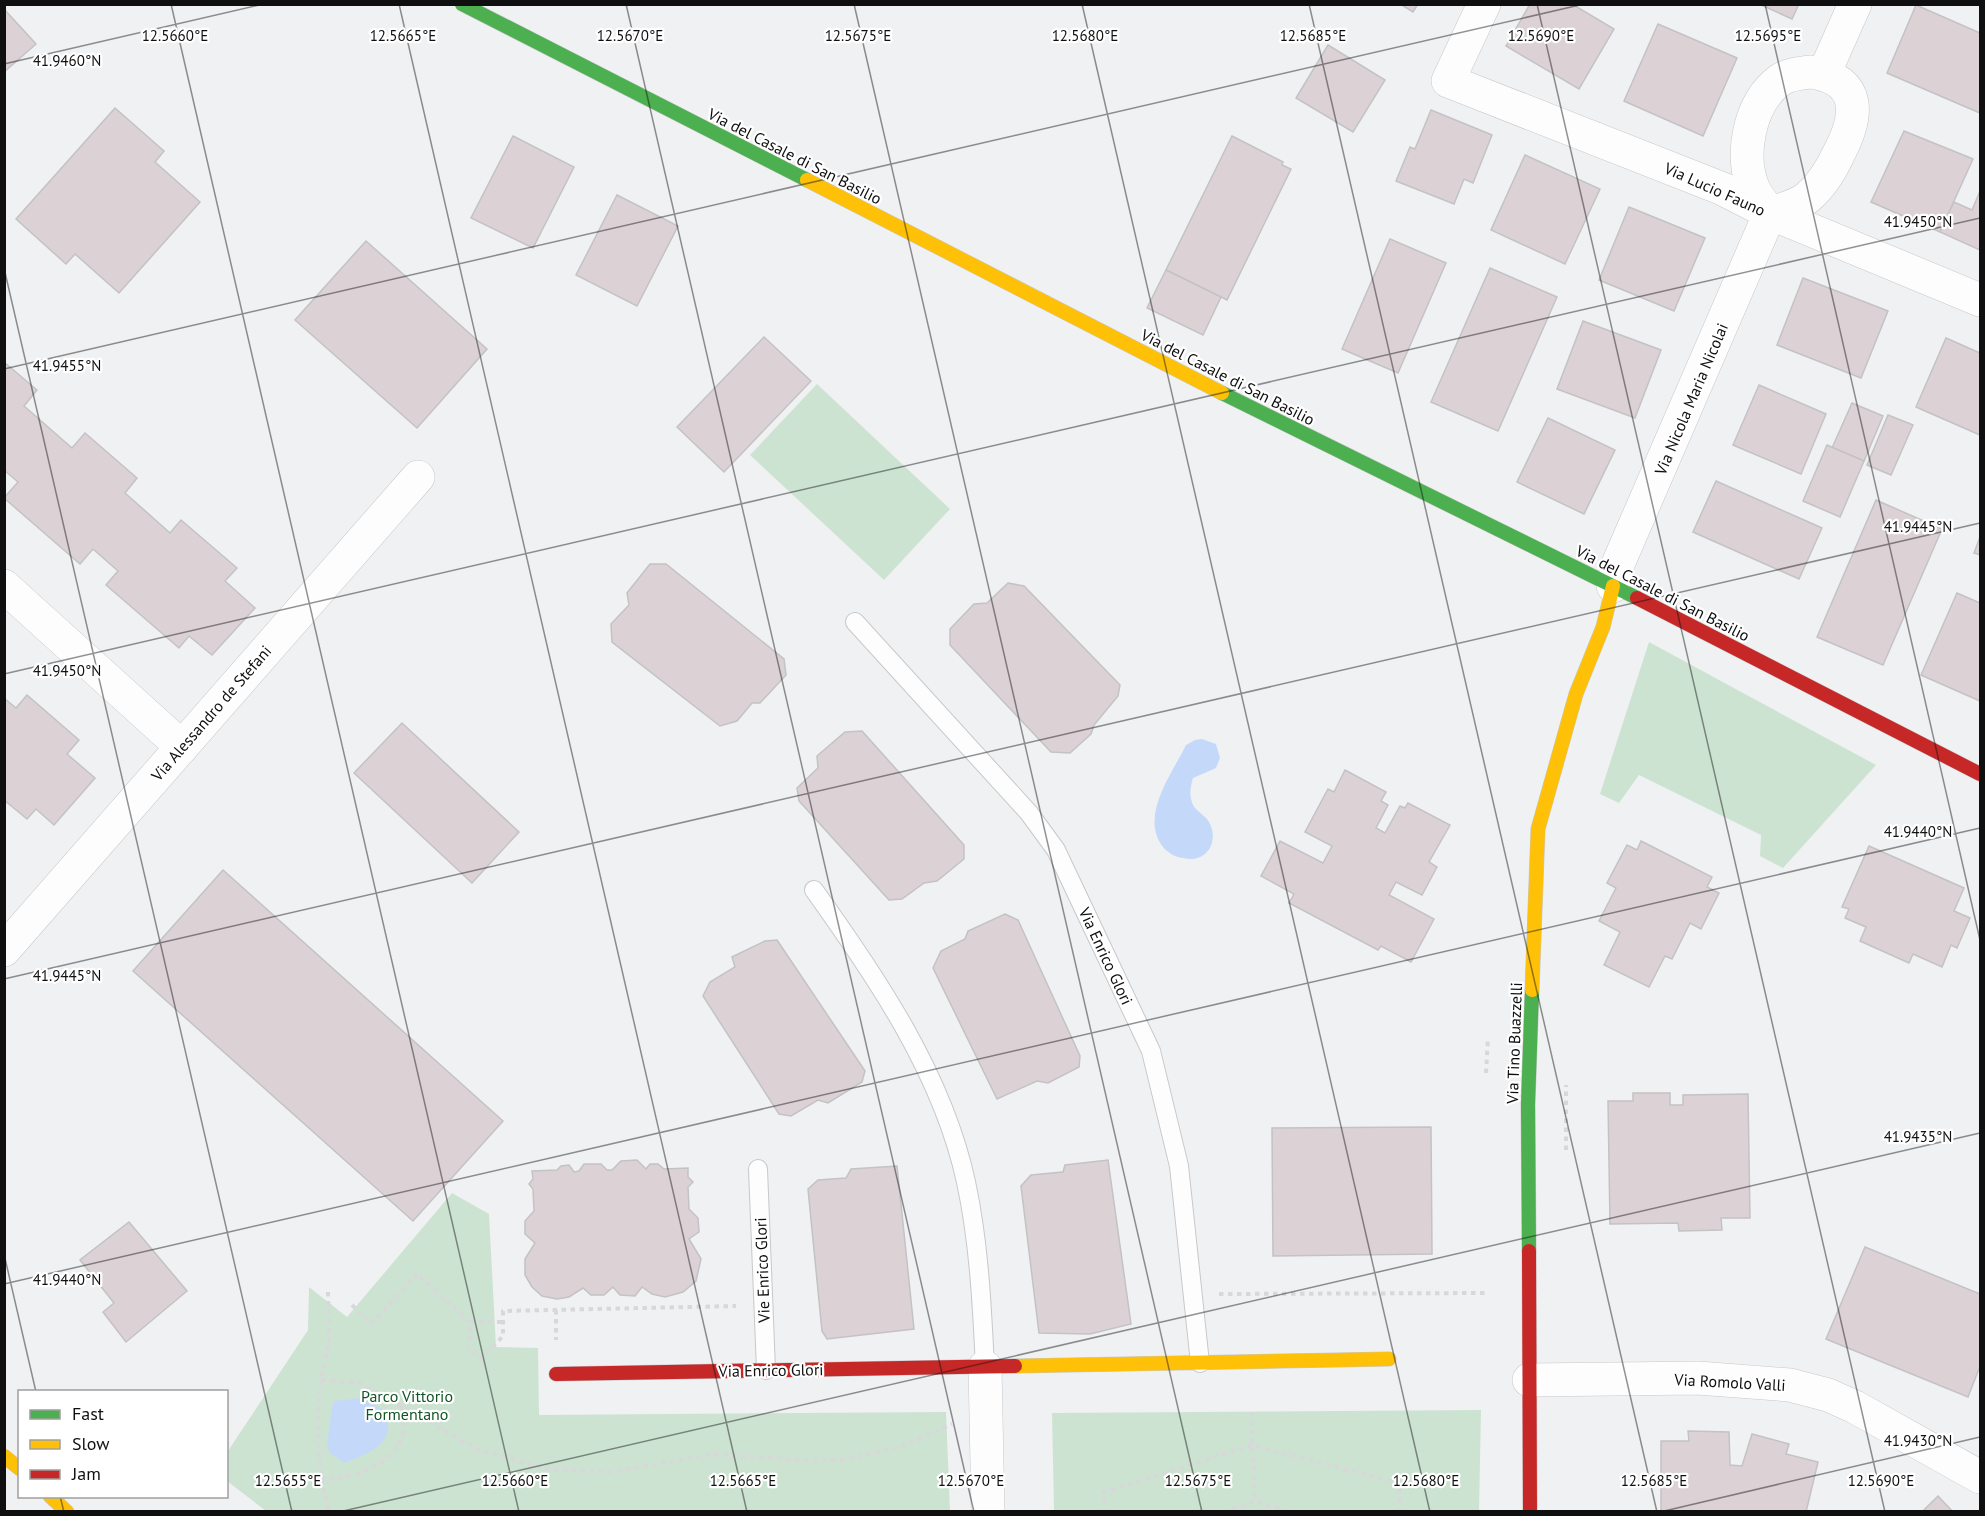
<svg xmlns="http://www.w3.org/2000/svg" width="1985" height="1516" font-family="'PT Sans',sans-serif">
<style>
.green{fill:#cde3d1}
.water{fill:#c4d9fa}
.building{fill:#dcd2d6;stroke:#c3c2c4;stroke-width:1.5}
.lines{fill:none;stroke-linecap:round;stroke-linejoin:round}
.lane-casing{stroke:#c7c8ca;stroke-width:20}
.street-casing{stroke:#c7c8ca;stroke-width:34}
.fast-casing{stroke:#c7c8ca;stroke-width:15}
.slow-casing{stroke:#c7c8ca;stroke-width:15}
.jam-casing{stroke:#c7c8ca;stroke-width:15}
.path{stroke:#d8d8da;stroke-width:4;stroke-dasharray:4.5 4.5;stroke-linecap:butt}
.lane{stroke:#fdfdfd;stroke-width:18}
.street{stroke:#fdfdfd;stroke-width:33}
.fast{stroke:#4caf50;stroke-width:14}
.slow{stroke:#ffc107;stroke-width:14}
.jam{stroke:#c62828;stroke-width:14}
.ticks{fill:none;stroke:#0f0f10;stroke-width:1.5;stroke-opacity:0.45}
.labels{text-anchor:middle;stroke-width:4.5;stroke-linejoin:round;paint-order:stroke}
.street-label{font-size:16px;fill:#0f0f10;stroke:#fff}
.park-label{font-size:16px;fill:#125626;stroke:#fff}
.ticks-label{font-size:15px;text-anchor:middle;fill:#0f0f10;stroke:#fff;stroke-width:4.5;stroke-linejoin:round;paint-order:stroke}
</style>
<rect width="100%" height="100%" fill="#f0f1f3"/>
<g class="green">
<path d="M 817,384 L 950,509 L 884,580 L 750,455 Z"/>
<path d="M 1649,642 L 1876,765 L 1783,868 L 1760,856 L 1761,835 L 1639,775 L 1619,803 L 1600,794 Z"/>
<path d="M 452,1193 L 489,1214 L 496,1347 L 538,1348 L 539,1415 L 946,1412 L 950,1511 L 266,1511 L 227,1481 L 226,1454 L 308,1330 L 309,1287 L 347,1317 Z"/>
<path d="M 1481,1410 L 1479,1511 L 1054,1511 L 1052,1413 Z"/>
</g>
<g class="water">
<path d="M 1202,739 L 1216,744 L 1220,758 L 1216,768 L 1193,778 C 1190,788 1189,796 1193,805 C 1197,812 1205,815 1209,822 C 1220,842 1206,864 1183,858 C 1175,857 1168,853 1163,847 C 1139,816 1172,774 1186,745 L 1195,740 Z"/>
<path d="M 360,1398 L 382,1409 C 401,1441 371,1453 344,1463 L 329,1452 L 327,1445 L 332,1406 L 334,1401 Z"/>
</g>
<g class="building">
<path d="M 1400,4 L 1418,4 L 1413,12 Z"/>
<path d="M 1530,4 L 1572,4 L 1614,29 L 1579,89 L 1506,46 Z"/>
<path d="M 1759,4 L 1799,4 L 1792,19 Z"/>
<path d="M 1916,5 L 1980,33 L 1980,113 L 1887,73 Z"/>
<path d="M 4,9 L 36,44 L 4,72 Z"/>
<path d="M 1658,24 L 1737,58 L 1703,136 L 1624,101 Z"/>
<path d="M 1328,45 L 1385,80 L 1353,132 L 1296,98 Z"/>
<path d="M 115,108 L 164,151 L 155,162 L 200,202 L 119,293 L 75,254 L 66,264 L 16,219 Z"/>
<path d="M 1431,110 L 1492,135 L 1473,183 L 1464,179 L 1454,204 L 1396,181 L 1410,147 L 1415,149 Z"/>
<path d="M 1904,131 L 1973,159 L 1940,232 L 1871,202 Z"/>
<path d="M 513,136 L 574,167 L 533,248 L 471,218 Z"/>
<path d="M 1232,136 L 1283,162 L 1282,165 L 1291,169 L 1227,300 L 1166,270 Z"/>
<path d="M 1525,155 L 1600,189 L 1565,264 L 1491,230 Z"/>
<path d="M 1980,191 L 1980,250 L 1940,232 L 1954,202 L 1972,210 Z"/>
<path d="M 617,195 L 678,226 L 637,306 L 576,275 Z"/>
<path d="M 1629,207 L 1705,238 L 1674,311 L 1599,280 Z"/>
<path d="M 1390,239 L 1446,263 L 1398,373 L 1342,349 Z"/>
<path d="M 366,241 L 487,349 L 417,428 L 295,320 Z"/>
<path d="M 1490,268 L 1557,297 L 1498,431 L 1431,402 Z"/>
<path d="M 1166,270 L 1221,297 L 1203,335 L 1147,308 Z"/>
<path d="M 1803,278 L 1888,311 L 1861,378 L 1777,345 Z"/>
<path d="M 1583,321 L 1661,350 L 1635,418 L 1557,389 Z"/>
<path d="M 764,337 L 811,381 L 724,472 L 677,427 Z"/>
<path d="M 1946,338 L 1980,353 L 1980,435 L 1916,407 Z"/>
<path d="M 4,362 L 37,390 L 24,406 L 72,448 L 85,433 L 137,478 L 125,493 L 170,533 L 181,520 L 237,568 L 225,581 L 255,608 L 212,655 L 189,636 L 179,648 L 106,585 L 118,571 L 93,549 L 80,564 L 4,498 L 18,482 L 4,470 Z"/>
<path d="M 1759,385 L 1826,414 L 1801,474 L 1733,445 Z"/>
<path d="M 1852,403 L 1883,416 L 1864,461 L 1832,448 Z"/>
<path d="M 1888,415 L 1913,425 L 1891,475 L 1867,465 Z"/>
<path d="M 1548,418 L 1615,450 L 1584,514 L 1517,482 Z"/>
<path d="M 1827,445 L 1864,461 L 1840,517 L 1803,501 Z"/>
<path d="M 1716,481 L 1822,528 L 1799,579 L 1693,532 Z"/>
<path d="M 1876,500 L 1942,529 L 1883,665 L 1817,637 Z"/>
<path d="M 1980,537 L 1980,555 L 1974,553 Z"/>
<path d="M 650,564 L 666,564 L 784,659 L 786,675 L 760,703 L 752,703 L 737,721 L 720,726 L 612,642 L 611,624 L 629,605 L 627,593 Z"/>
<path d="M 1008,583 L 1024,586 L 1120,685 L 1118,696 L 1094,725 L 1091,734 L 1070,753 L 1051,752 L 950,645 L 950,629 L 974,604 L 987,603 Z"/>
<path d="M 1957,593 L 1980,603 L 1980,701 L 1921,675 Z"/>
<path d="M 27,695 L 79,740 L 67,754 L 95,778 L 54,825 L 36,809 L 27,819 L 4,800 L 4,698 L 16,708 Z"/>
<path d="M 402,723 L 519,832 L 472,883 L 354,773 Z"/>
<path d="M 862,731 L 964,845 L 964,859 L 937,881 L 924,883 L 902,899 L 889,900 L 799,801 L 797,788 L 818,768 L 817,756 L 845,732 Z"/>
<path d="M 1345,770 L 1386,792 L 1381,801 L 1388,805 L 1376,828 L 1385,833 L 1400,806 L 1405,808 L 1408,803 L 1450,825 L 1429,862 L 1437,867 L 1422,895 L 1396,882 L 1389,895 L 1434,919 L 1411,962 L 1381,946 L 1378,950 L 1289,903 L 1294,894 L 1261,876 L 1280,841 L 1323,863 L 1332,846 L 1305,832 L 1328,789 L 1334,792 Z"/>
<path d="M 1641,841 L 1712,877 L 1707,887 L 1719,893 L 1701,929 L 1690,923 L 1672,959 L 1665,956 L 1649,987 L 1604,965 L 1620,932 L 1599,921 L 1616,888 L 1607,883 L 1627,845 L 1637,850 Z"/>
<path d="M 1869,846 L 1964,888 L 1954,911 L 1970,918 L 1957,948 L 1951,945 L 1942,967 L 1913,954 L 1909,963 L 1860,941 L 1866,927 L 1845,918 L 1849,909 L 1842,907 Z"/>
<path d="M 223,870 L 503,1121 L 413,1221 L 133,971 Z"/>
<path d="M 1005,914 L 1018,920 L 1080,1056 L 1079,1067 L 1048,1083 L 1037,1081 L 997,1099 L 933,968 L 941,951 L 965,939 L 968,931 Z"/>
<path d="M 777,940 L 865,1071 L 862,1082 L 828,1103 L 818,1100 L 791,1116 L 779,1114 L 703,996 L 710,982 L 735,967 L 732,957 L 765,941 Z"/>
<path d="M 1633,1093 L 1670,1093 L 1670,1105 L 1683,1105 L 1683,1095 L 1748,1094 L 1750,1218 L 1721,1218 L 1722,1230 L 1679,1231 L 1678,1223 L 1610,1224 L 1608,1101 L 1633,1101 Z"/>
<path d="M 1431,1127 L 1432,1254 L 1273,1256 L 1272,1128 Z"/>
<path d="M 637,1160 L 646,1169 L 650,1164 L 658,1164 L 664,1169 L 688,1168 L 688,1177 L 693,1182 L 688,1187 L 689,1209 L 698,1218 L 699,1232 L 689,1239 L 701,1259 L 696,1281 L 683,1292 L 665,1297 L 652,1294 L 642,1287 L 635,1296 L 620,1295 L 613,1287 L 604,1295 L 591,1295 L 583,1288 L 569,1297 L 557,1299 L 542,1296 L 532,1287 L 525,1275 L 525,1259 L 535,1243 L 525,1234 L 525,1221 L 534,1211 L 533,1189 L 529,1184 L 533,1179 L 532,1171 L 557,1170 L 561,1166 L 569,1165 L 574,1172 L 579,1171 L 584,1164 L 601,1164 L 607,1170 L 612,1170 L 621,1161 Z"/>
<path d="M 1108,1160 L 1131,1324 L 1090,1334 L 1039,1333 L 1021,1186 L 1031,1175 L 1063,1172 L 1065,1165 Z"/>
<path d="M 897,1166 L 914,1329 L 827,1339 L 822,1331 L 808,1189 L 818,1180 L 846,1178 L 851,1169 Z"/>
<path d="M 129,1222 L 187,1291 L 126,1342 L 103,1312 L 114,1303 L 80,1260 Z"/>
<path d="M 1865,1247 L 1980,1294 L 1980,1366 L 1968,1397 L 1826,1339 Z"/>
<path d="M 1688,1431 L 1729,1432 L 1730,1465 L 1742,1466 L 1752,1434 L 1789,1444 L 1786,1454 L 1818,1462 L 1806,1512 L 1661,1512 L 1661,1441 L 1689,1441 Z"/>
<path d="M 1938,1496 L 1953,1512 L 1922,1512 Z"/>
</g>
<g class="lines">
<g class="lane-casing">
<g id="lane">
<path d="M 855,622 L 1029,813 L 1056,850 L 1151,1051 L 1179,1166 L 1200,1363"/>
<path d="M 814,890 C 877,978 943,1075 966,1182 C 979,1242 982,1306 985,1367"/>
<path d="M 758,1169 L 766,1370"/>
</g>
</g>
<g class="street-casing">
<g id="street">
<path d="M 1484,4 L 1448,81 L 1723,189 L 1770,213 L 1980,300"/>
<path d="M 1811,72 C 1864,80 1858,118 1838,155 C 1831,170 1821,186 1808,197 C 1798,206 1783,209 1770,213 C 1765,206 1758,198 1754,190 C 1739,156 1749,103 1780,80 C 1789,74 1801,73 1811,72 Z"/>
<path d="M 1824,74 L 1855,4"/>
<path d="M 4,586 L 182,747"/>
<path d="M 1613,586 L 1618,564 L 1770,213"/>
<path d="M 4,950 L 418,477"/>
<path d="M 985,1367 L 988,1512"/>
<path d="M 1529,1380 L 1698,1378 L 1790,1385 L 1828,1395 L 1855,1407 L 1980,1477"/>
</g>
</g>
<g class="fast-casing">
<g id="fast">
<path d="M 462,4 L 807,180"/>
<path d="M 1222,393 L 1637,598"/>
<path d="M 1529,1251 L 1528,1104 L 1532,990"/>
</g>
</g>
<g class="slow-casing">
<g id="slow">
<path d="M 807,180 L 1222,393"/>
<path d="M 1532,990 L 1538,829 L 1576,694 L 1603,627 L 1613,586"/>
<path d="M 1015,1366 L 1389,1359"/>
<path d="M 4,1456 L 20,1469"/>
<path d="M 50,1496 L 67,1512"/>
</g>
</g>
<g class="jam-casing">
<g id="jam">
<path d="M 1637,598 L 1980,774"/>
<path d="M 1529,1251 L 1530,1512"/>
<path d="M 556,1374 L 1015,1366"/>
</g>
</g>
<g class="path">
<path d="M 1486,1073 L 1488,1037"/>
<path d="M 1566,1150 L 1566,1085"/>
<path d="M 328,1292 L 329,1342 L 321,1380 L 360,1383 L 477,1449 L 547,1469 L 612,1472 L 714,1454 L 812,1461 L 845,1459 L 898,1448 L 952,1424"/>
<path d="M 1219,1294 L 1488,1293"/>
<path d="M 352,1305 L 371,1324 L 417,1274 L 470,1322 L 469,1348 L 481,1359 L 503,1336 L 503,1311 L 736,1306"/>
<path d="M 556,1310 L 556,1340"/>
<path d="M 470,1322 L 503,1322"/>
<path d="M 321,1380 C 316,1426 317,1467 329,1512"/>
<path d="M 1251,1412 L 1255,1501"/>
<path d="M 320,1480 C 362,1477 416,1458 402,1406"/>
<path d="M 1105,1512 L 1104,1492 L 1252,1445 L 1399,1483 L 1400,1512"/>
<path d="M 1224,1512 L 1255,1501 L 1290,1512"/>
</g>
<use href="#lane" class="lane"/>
<use href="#street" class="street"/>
<use href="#fast" class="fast"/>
<use href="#slow" class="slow"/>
<use href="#jam" class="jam"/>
</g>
<path class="ticks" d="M 171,4 L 519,1512M 399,4 L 747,1512M 626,4 L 974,1512M 854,4 L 1202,1512M 1082,4 L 1430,1512M 1309,4 L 1657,1512M 1537,4 L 1885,1512M 1765,4 L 1980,940M 4,64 L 264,4M 4,268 L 292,1512M 4,369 L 1584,4M 4,674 L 1980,218M 4,979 L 1980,523M 4,1254 L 36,1392M 4,1284 L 1980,828M 60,1496 L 64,1512M 339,1512 L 1980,1133M 1660,1512 L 1980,1437"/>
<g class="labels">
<g class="street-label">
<text transform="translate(795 156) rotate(27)" y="6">Via del Casale di San Basilio</text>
<text transform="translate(1715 189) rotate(24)" y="6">Via Lucio Fauno</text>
<text transform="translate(1228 377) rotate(27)" y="6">Via del Casale di San Basilio</text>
<text transform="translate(1691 399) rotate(-67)" y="6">Via Nicola Maria Nicolai</text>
<text transform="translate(1663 593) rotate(27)" y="6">Via del Casale di San Basilio</text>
<text transform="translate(211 713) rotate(-49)" y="6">Via Alessandro de Stefani</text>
<text transform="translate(1106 956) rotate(65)" y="6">Via Enrico Glori</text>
<text transform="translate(1514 1043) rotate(-88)" y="6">Via Tino Buazzelli</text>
<text transform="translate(762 1270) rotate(-92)" y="6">Vie Enrico Glori</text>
<text transform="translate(771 1370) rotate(-1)" y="6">Via Enrico Glori</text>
<text transform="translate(1730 1382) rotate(3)" y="6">Via Romolo Valli</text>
</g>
<g class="park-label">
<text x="407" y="1402">Parco Vittorio<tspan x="407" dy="18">Formentano</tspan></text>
</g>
</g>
<g class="ticks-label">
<text x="175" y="41">12.5660°E</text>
<text x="403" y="41">12.5665°E</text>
<text x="630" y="41">12.5670°E</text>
<text x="858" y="41">12.5675°E</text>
<text x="1085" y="41">12.5680°E</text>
<text x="1313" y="41">12.5685°E</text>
<text x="1541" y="41">12.5690°E</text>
<text x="1768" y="41">12.5695°E</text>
<text x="67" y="66">41.9460°N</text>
<text x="1918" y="227">41.9450°N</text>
<text x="67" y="371">41.9455°N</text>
<text x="1918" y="532">41.9445°N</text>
<text x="67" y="676">41.9450°N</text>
<text x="1918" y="837">41.9440°N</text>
<text x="67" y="981">41.9445°N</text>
<text x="1918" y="1142">41.9435°N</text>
<text x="67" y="1285">41.9440°N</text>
<text x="1918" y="1446">41.9430°N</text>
<text x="288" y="1486">12.5655°E</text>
<text x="515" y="1486">12.5660°E</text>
<text x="743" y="1486">12.5665°E</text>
<text x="971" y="1486">12.5670°E</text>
<text x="1198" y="1486">12.5675°E</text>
<text x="1426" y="1486">12.5680°E</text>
<text x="1654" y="1486">12.5685°E</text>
<text x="1881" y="1486">12.5690°E</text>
</g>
<rect width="1985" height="1516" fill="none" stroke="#0f0f10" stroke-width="12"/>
<rect x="18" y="1390" width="210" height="108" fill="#ffffff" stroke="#9f9f9f" stroke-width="1.5"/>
<rect x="30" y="1410" width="30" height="9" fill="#4caf50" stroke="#9f9f9f" stroke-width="1.5"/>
<text x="72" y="1420" font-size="18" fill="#0f0f10">Fast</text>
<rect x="30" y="1440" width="30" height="9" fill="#ffc107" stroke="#9f9f9f" stroke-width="1.5"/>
<text x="72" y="1450" font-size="18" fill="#0f0f10">Slow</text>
<rect x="30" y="1470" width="30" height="9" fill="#c62828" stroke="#9f9f9f" stroke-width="1.5"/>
<text x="72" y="1480" font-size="18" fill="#0f0f10">Jam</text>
</svg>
